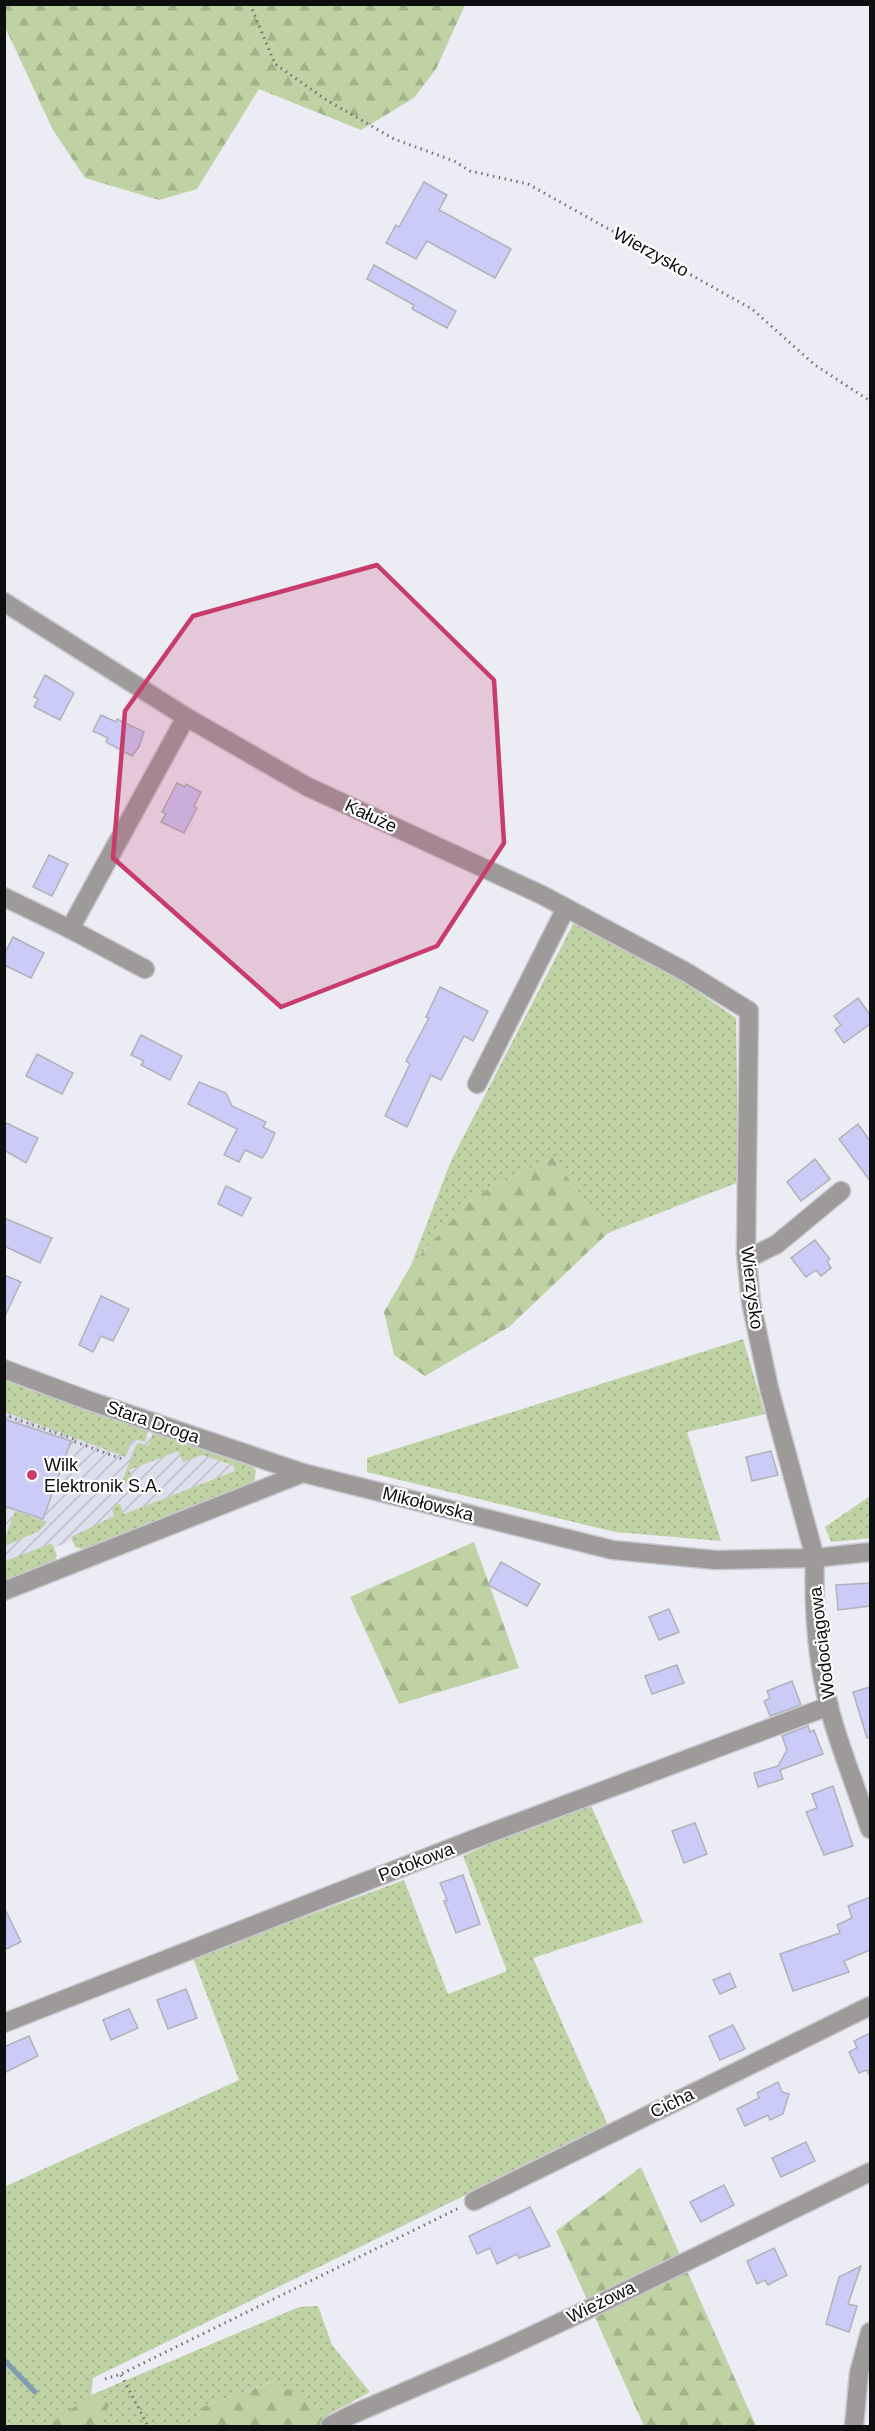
<svg xmlns="http://www.w3.org/2000/svg" width="875" height="2431" font-family="Arial,sans-serif">
<style>
.industrial{fill:url(#industrial-furrows)}
.grass{fill:url(#grass-dots)}
.forest{fill:url(#forest-firs)}
.lines{fill:none;stroke-linecap:round;stroke-linejoin:round}
.stream{stroke:#809cb2;stroke-width:5}
.building{fill:#cacbf6;stroke:#b1b1b9;stroke-width:1.5}
.minor-casing{stroke:#c8c8d0;stroke-width:21}
.path{stroke:#737478;stroke-width:3;stroke-dasharray:1.5 4.5;stroke-linecap:butt}
.minor{stroke:#9e9a9a;stroke-width:18}
.marked{fill:#c83c6c;fill-opacity:0.2;stroke:#c83c6c;stroke-width:4.5;stroke-linejoin:round}
.poi-dot{fill:#c83c6c;stroke:#fff;stroke-width:2}
.labels{text-anchor:middle;stroke-width:4.5;stroke-linejoin:round;paint-order:stroke}
.street-label{font-size:18px;fill:#0d0e10;stroke:#fff}
.poi-label{font-size:18px;fill:#0d0e10;stroke:#fff;text-anchor:start}
</style>
<defs>
<pattern id="industrial-furrows" width="10" height="10" patternUnits="userSpaceOnUse" patternTransform="scale(1.5)"><rect width="10" height="10" fill="#dedfed"/><path d="M-1 1l2-2M0 10L10 0M9 11l2-2" fill="none" stroke="#bdbeca"/></pattern>
<pattern id="grass-dots" width="8" height="8" patternUnits="userSpaceOnUse" patternTransform="scale(1.5)"><rect width="8" height="8" fill="#bed2a4"/><path d="M2 2h.1M6 6h.1" fill="none" stroke="#a2b38c" stroke-width="1.8" stroke-linecap="round"/></pattern>
<pattern id="forest-firs" width="22" height="20" patternUnits="userSpaceOnUse" patternTransform="scale(1.5)"><rect width="22" height="20" fill="#bed2a4"/><path d="M5 1l3.5 6h-7zM16 11l3.5 6h-7z" fill="#a2b38c"/></pattern>
</defs>
<rect width="100%" height="100%" fill="#ececf4"/>
<path class="industrial" d="M 5,1389 L 234,1465 L 237,1476 L 5,1567 Z"/>
<g class="grass">
<path d="M 574,922 L 678,978 L 736,1018 L 739,1182 L 608,1233 L 553,1157 L 474,1196 L 411,1265 L 451,1161 Z"/>
<path d="M 743,1339 L 765,1414 L 687,1432 L 721,1541 L 615,1532 L 367,1472 L 367,1458 Z"/>
<path d="M 5,1379 L 149,1428 L 145,1442 L 135,1439 L 130,1444 L 126,1457 L 5,1412 Z"/>
<path d="M 154,1430 L 251,1464 L 256,1471 L 254,1482 L 85,1550 L 75,1547 L 71,1537 L 114,1516 L 112,1510 L 115,1504 L 120,1504 L 124,1514 L 235,1471 L 233,1465 L 202,1455 L 183,1462 L 178,1451 L 129,1470 L 133,1481 L 123,1485 L 122,1482 L 135,1447 L 138,1443 L 148,1446 Z"/>
<path d="M 870,1496 L 870,1538 L 831,1542 L 825,1527 Z"/>
<path d="M 15,1511 L 47,1522 L 39,1531 L 5,1546 L 5,1538 Z"/>
<path d="M 50,1544 L 53,1545 L 57,1555 L 54,1562 L 5,1582 L 5,1561 Z"/>
<path d="M 588,1799 L 643,1922 L 533,1958 L 608,2125 L 93,2378 L 91,2395 L 299,2307 L 318,2306 L 332,2345 L 370,2392 L 328,2415 L 274,2381 L 202,2407 L 196,2426 L 101,2426 L 110,2399 L 91,2396 L 46,2426 L 5,2426 L 4,2187 L 239,2080 L 193,1958 L 404,1880 L 448,1994 L 507,1971 L 463,1856 Z"/>
</g>
<g class="forest">
<path d="M 4,5 L 5,4 L 465,5 L 436,69 L 414,98 L 361,130 L 259,89 L 197,189 L 159,200 L 85,178 L 53,130 L 5,27 Z"/>
<path d="M 553,1157 L 608,1233 L 509,1327 L 425,1376 L 394,1355 L 384,1312 L 411,1265 L 474,1196 Z"/>
<path d="M 474,1542 L 519,1668 L 399,1704 L 350,1597 Z"/>
<path d="M 641,2167 L 756,2426 L 644,2426 L 556,2231 Z"/>
<path d="M 275,2381 L 328,2415 L 333,2426 L 196,2426 L 202,2407 Z"/>
<path d="M 90,2396 L 111,2399 L 101,2426 L 46,2426 Z"/>
</g>
<g class="lines">
<path class="stream" d="M 4,2360 L 35,2392"/>
</g>
<g class="building">
<path d="M 424,182 L 447,195 L 439,210 L 511,249 L 495,278 L 427,241 L 416,259 L 386,243 L 396,225 L 399,227 Z"/>
<path d="M 374,265 L 456,311 L 447,328 L 412,309 L 414,305 L 367,279 Z"/>
<path d="M 45,675 L 74,693 L 60,720 L 34,707 L 38,699 L 34,697 Z"/>
<path d="M 101,715 L 116,722 L 117,719 L 144,732 L 139,747 L 132,756 L 106,742 L 108,738 L 93,731 Z"/>
<path d="M 177,783 L 185,787 L 186,784 L 201,792 L 194,806 L 197,808 L 184,833 L 161,822 L 166,814 L 162,812 Z"/>
<path d="M 49,855 L 68,864 L 52,896 L 33,887 Z"/>
<path d="M 13,937 L 44,953 L 31,978 L 4,965 L 4,955 Z"/>
<path d="M 440,987 L 488,1011 L 473,1041 L 464,1036 L 441,1080 L 431,1075 L 407,1127 L 385,1116 L 410,1064 L 406,1061 L 429,1018 L 426,1017 Z"/>
<path d="M 858,998 L 870,1015 L 870,1024 L 844,1043 L 835,1030 L 841,1025 L 834,1016 Z"/>
<path d="M 141,1035 L 182,1056 L 170,1080 L 141,1065 L 144,1061 L 131,1055 Z"/>
<path d="M 37,1054 L 73,1073 L 62,1094 L 26,1076 Z"/>
<path d="M 199,1082 L 226,1093 L 232,1106 L 266,1122 L 263,1127 L 275,1133 L 267,1151 L 262,1158 L 245,1150 L 239,1162 L 224,1155 L 237,1129 L 188,1104 Z"/>
<path d="M 4,1122 L 38,1138 L 26,1163 L 4,1150 Z"/>
<path d="M 858,1124 L 870,1141 L 870,1181 L 839,1139 Z"/>
<path d="M 815,1159 L 830,1179 L 801,1201 L 787,1182 Z"/>
<path d="M 226,1186 L 251,1198 L 242,1216 L 218,1204 Z"/>
<path d="M 4,1218 L 52,1238 L 40,1263 L 4,1246 Z"/>
<path d="M 815,1240 L 830,1259 L 827,1261 L 831,1268 L 821,1276 L 816,1270 L 806,1277 L 791,1258 Z"/>
<path d="M 4,1275 L 21,1282 L 4,1318 Z"/>
<path d="M 101,1296 L 129,1309 L 113,1341 L 101,1336 L 93,1352 L 79,1345 Z"/>
<path d="M 4,1419 L 71,1441 L 43,1519 L 4,1506 Z"/>
<path d="M 771,1451 L 778,1475 L 752,1481 L 746,1457 Z"/>
<path d="M 501,1562 L 540,1584 L 527,1606 L 488,1585 Z"/>
<path d="M 870,1583 L 870,1606 L 838,1610 L 836,1585 Z"/>
<path d="M 669,1609 L 679,1632 L 659,1640 L 649,1617 Z"/>
<path d="M 677,1665 L 684,1683 L 652,1694 L 645,1676 Z"/>
<path d="M 792,1681 L 801,1705 L 770,1716 L 764,1701 L 770,1698 L 767,1691 Z"/>
<path d="M 870,1687 L 870,1737 L 867,1738 L 853,1692 Z"/>
<path d="M 808,1726 L 810,1732 L 814,1730 L 823,1754 L 780,1770 L 783,1779 L 758,1787 L 754,1773 L 778,1766 L 787,1750 L 782,1736 Z"/>
<path d="M 833,1786 L 853,1846 L 824,1855 L 806,1812 L 817,1808 L 812,1794 Z"/>
<path d="M 695,1823 L 707,1854 L 684,1863 L 672,1831 Z"/>
<path d="M 463,1875 L 480,1924 L 456,1933 L 444,1901 L 447,1900 L 440,1883 Z"/>
<path d="M 870,1897 L 870,1950 L 844,1961 L 849,1972 L 793,1991 L 780,1954 L 840,1933 L 837,1925 L 852,1918 L 848,1906 Z"/>
<path d="M 4,1907 L 21,1942 L 4,1950 Z"/>
<path d="M 730,1973 L 736,1987 L 720,1994 L 713,1980 Z"/>
<path d="M 186,1989 L 197,2018 L 168,2029 L 157,2000 Z"/>
<path d="M 129,2009 L 138,2028 L 111,2040 L 103,2020 Z"/>
<path d="M 733,2025 L 745,2049 L 720,2060 L 709,2036 Z"/>
<path d="M 870,2033 L 870,2077 L 867,2070 L 859,2073 L 849,2052 L 857,2048 L 854,2041 Z"/>
<path d="M 29,2036 L 38,2056 L 4,2073 L 4,2047 Z"/>
<path d="M 778,2082 L 782,2092 L 789,2094 L 783,2114 L 770,2120 L 768,2115 L 745,2126 L 737,2109 L 759,2098 L 757,2093 Z"/>
<path d="M 806,2142 L 815,2161 L 781,2177 L 772,2158 Z"/>
<path d="M 724,2185 L 734,2205 L 701,2222 L 690,2202 Z"/>
<path d="M 530,2207 L 550,2246 L 519,2258 L 517,2254 L 497,2264 L 490,2248 L 477,2254 L 469,2236 Z"/>
<path d="M 774,2248 L 787,2275 L 768,2285 L 765,2280 L 757,2284 L 747,2261 Z"/>
<path d="M 861,2266 L 848,2304 L 857,2306 L 849,2332 L 826,2324 L 839,2277 Z"/>
</g>
<g class="lines">
<g class="minor-casing">
<g id="minor">
<path d="M 4,602 L 186,717 L 306,786 L 542,895 L 686,972 L 749,1011 L 746,1254 L 751,1302 L 769,1388 L 815,1558 C 813,1613 818,1672 834,1725 C 845,1760 858,1794 870,1829"/>
<path d="M 4,897 L 70,929"/>
<path d="M 145,969 L 70,929 L 186,717"/>
<path d="M 477,1084 L 566,908"/>
<path d="M 746,1254 L 753,1256 L 777,1244 L 841,1191"/>
<path d="M 4,1369 L 87,1400 L 303,1473"/>
<path d="M 4,1591 L 303,1473 L 613,1550 L 716,1560 L 815,1558 L 870,1552"/>
<path d="M 4,2023 L 482,1836 L 829,1706"/>
<path d="M 474,2201 L 870,2006"/>
<path d="M 330,2426 L 351,2415 L 497,2352 L 591,2308 L 870,2172"/>
<path d="M 854,2426 L 859,2373 L 870,2332"/>
</g>
</g>
<g class="path">
<path d="M 250,4 L 275,64 L 325,99 L 394,139 L 454,161 L 470,171 L 528,184 L 752,309 L 815,365 L 870,401"/>
<path d="M 4,1415 L 74,1439 L 73,1441 L 122,1459"/>
<path d="M 121,2375 L 148,2426"/>
<path d="M 105,2379 L 121,2374 L 459,2208"/>
</g>
<use href="#minor" class="minor"/>
</g>
<path class="marked" d="M 377,565 L 494,680 L 504,843 L 437,946 L 281,1007 L 113,858 L 125,711 L 193,616 Z"/>
<circle class="poi-dot" cx="32" cy="1475" r="6"/>
<g class="labels">
<g class="street-label">
<text transform="translate(651 252) rotate(29)" y="6">Wierzysko</text>
<text transform="translate(371 816) rotate(25)" y="6">Kałuże</text>
<text transform="translate(752 1288) rotate(83)" y="6">Wierzysko</text>
<text transform="translate(153 1422) rotate(19)" y="6">Stara Droga</text>
<text transform="translate(428 1504) rotate(14)" y="6">Mikołowska</text>
<text transform="translate(822 1643) rotate(-97)" y="6">Wodociągowa</text>
<text transform="translate(416 1862) rotate(-21)" y="6">Potokowa</text>
<text transform="translate(672 2103) rotate(-26)" y="6">Cicha</text>
<text transform="translate(601 2302) rotate(-26)" y="6">Wieżowa</text>
</g>
<g class="poi-label">
<text x="44" y="1471">Wilk<tspan x="44" dy="21">Elektronik S.A.</tspan></text>
</g>
</g>
<rect width="875" height="2431" fill="none" stroke="#0d0e10" stroke-width="12"/>
</svg>
